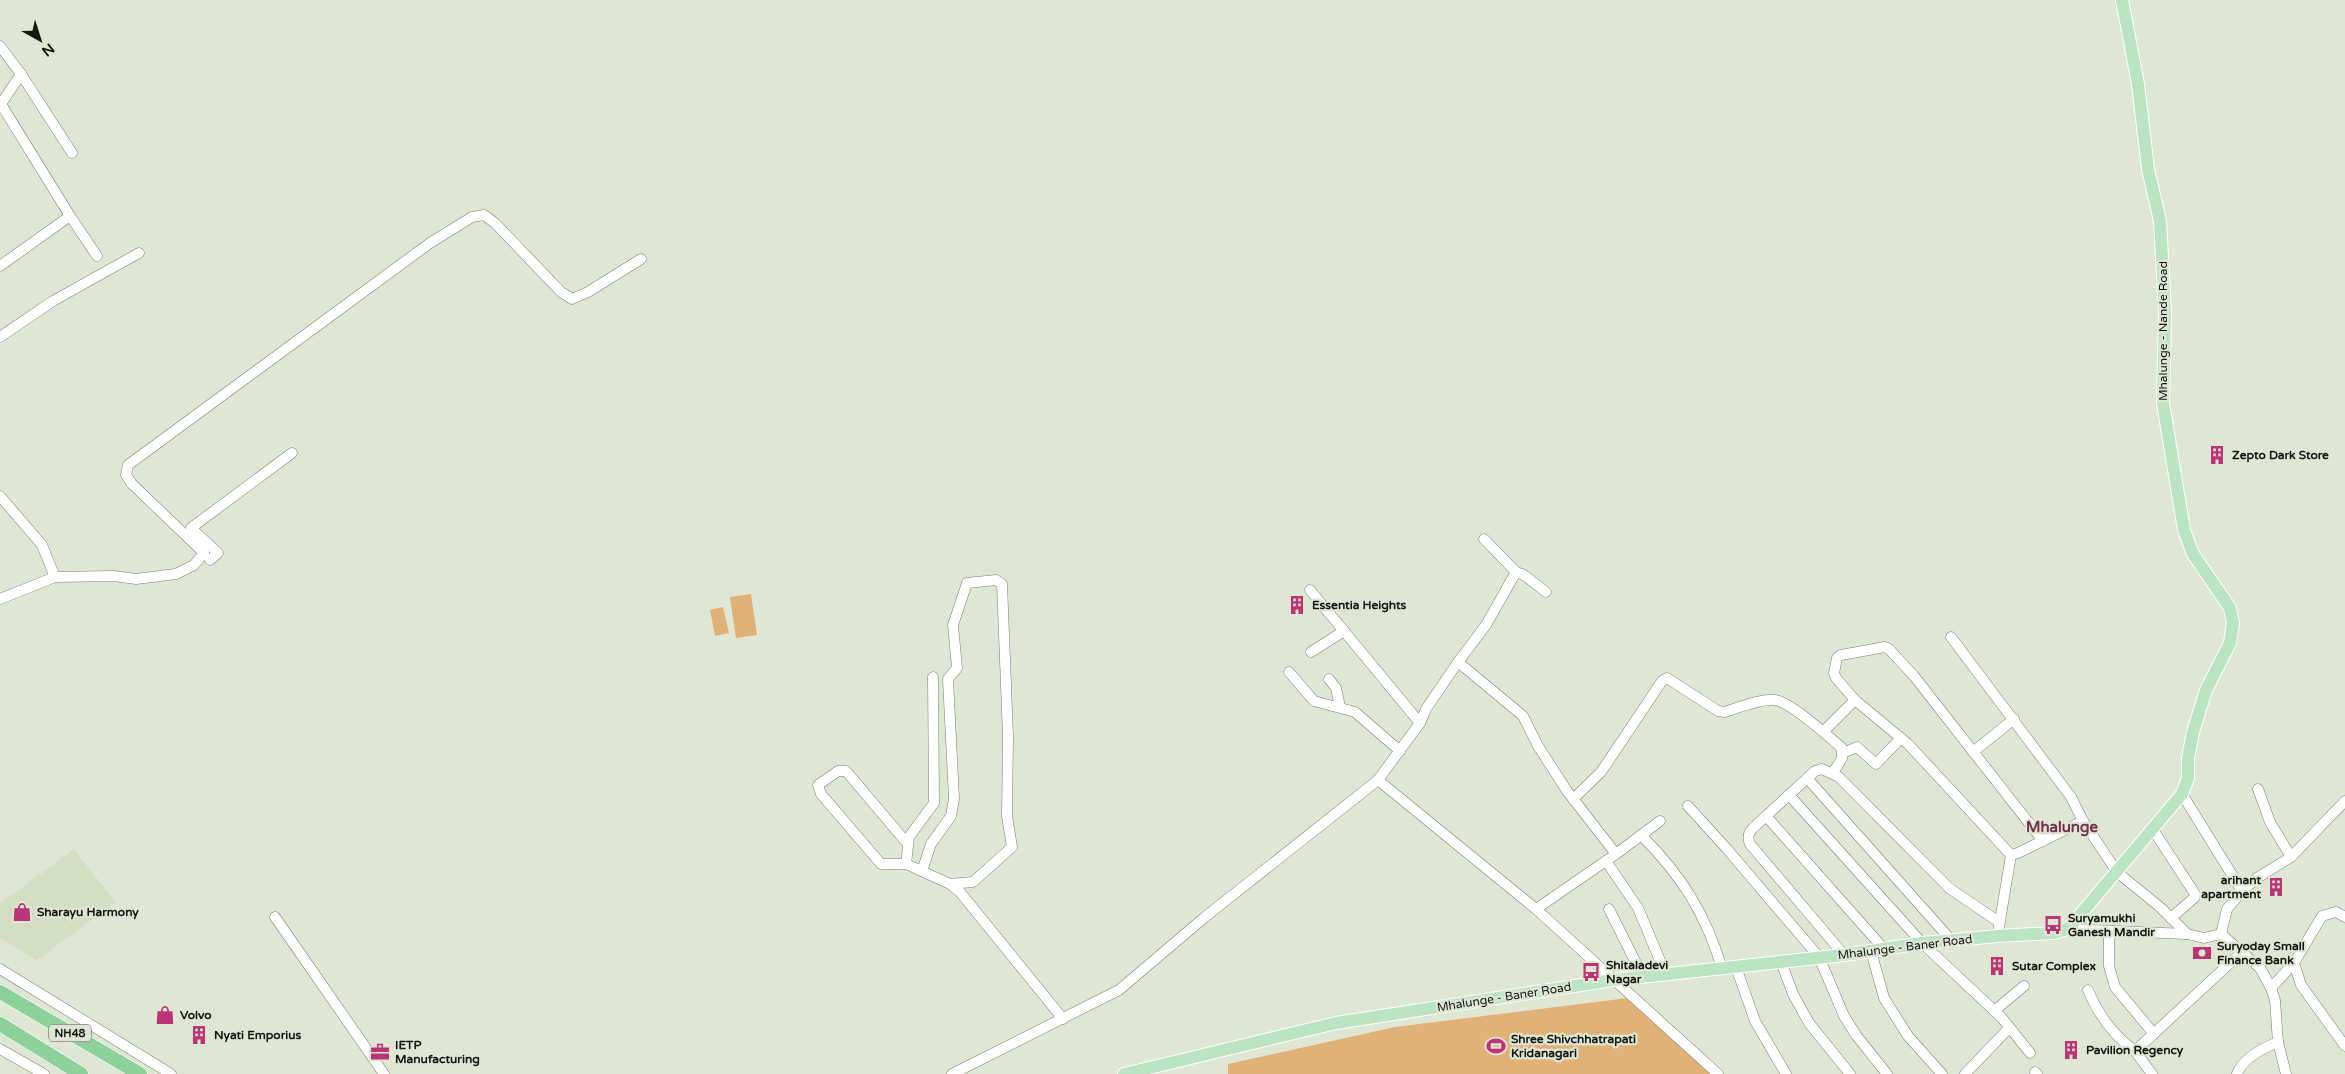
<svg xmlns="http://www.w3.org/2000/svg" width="2345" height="1074" font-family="'Varela Round',sans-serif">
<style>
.built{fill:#d4dec3}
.green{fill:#e1b278}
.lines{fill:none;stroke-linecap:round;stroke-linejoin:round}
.minor-casing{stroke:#7a816f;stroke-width:11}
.major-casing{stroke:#fff;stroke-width:14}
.highway-casing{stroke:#fff;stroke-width:15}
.minor{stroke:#fff;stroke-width:10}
.major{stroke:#bae4c2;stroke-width:12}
.highway{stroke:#8cd29a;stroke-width:14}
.labels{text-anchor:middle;stroke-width:4.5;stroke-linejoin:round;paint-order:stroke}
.shield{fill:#dfe6d3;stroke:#51554a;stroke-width:1}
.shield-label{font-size:11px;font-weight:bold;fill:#141710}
.street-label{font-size:12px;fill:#141710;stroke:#dfe6d3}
.poi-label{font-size:12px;font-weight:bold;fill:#141710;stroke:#dfe6d3;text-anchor:start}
.quarter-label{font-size:15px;font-weight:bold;fill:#712f4c;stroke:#dfe6d3}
</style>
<rect width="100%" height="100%" fill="#dfe6d3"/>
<path class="built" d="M 74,849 L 115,902 L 37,960 L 0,938 L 0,904 Z"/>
<g class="green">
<path d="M 751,594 L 757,635 L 736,638 L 730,597 Z"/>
<path d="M 723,607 L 729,633 L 715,636 L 710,610 Z"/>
<path d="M 1628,998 L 1712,1074 L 1228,1074 L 1228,1064 L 1395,1027 Z"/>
</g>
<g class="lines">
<g class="minor-casing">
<g id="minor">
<path d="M 0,46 L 21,74 L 1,104 L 70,216"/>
<path d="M 21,74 L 72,153"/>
<path d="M 0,266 L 70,216 L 97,256"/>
<path d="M 0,337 L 53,301 L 139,253"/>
<path d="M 0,496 L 42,545 L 55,577"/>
<path d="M 1484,539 L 1516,572"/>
<path d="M 210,560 L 218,553 L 191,528 L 292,453"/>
<path d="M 1310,590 L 1420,723 L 1378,780"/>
<path d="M 0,599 L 55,577 L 114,576 L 136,579 L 176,574 L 194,565 L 204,553 L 132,484 L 126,475 L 128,465 L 430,243 L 472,217 L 484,215 L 495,223 L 561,292 L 572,299 L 588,292 L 641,259"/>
<path d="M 1951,637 L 2071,797 L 2083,821 L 2117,872 L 2161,908 L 2187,934"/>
<path d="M 1311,652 L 1344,631"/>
<path d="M 1458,662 L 1486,625 L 1516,572 L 1524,575 L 1546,592"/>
<path d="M 1289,672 L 1314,701 L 1355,712 L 1400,751"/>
<path d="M 1329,679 L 1336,688 L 1340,707"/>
<path d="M 1855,700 L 1908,744 L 2011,855 L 2018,853 L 2083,821"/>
<path d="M 1420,723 L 1426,709 L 1458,662 L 1523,716 L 1538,746 L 1567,791 L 1616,854 L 1536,909"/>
<path d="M 1824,731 L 1855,700 L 1836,678 L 1834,673 L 1837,658 L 1841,655 L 1885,647 L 1889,649 L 1914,676 L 2043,841"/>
<path d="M 1973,752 L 2014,719"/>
<path d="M 1843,753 L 1857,747 L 1876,764 L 1901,738"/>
<path d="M 1807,778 L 1951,940"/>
<path d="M 2258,789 L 2270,822 L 2291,857 L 2345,801"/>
<path d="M 2182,794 L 2242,891 L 2227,909 L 2221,934"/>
<path d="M 1789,795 L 1922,943 L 2002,1018 L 2030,1053"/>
<path d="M 1573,799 L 1601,772 L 1662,681 L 1667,678 L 1718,711 L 1725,712 C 1737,708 1763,698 1775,700 C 1791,702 1829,737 1842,748 L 1842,758 L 1833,773"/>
<path d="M 1688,806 L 1727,849 L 1819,957 L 1844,1016 L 1856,1035 L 1887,1074"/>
<path d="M 1766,816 L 1884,949"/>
<path d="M 2152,828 L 2195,894 L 2195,897 L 2171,918"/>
<path d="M 1641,835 C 1682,876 1705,913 1722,968"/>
<path d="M 907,843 L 846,771 L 838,771 L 818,785 L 821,794 L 881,864 L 906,864 L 950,884 L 960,892 L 1063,1019"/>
<path d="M 1616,854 L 1660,821"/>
<path d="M 1606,861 L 1638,908 L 1666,975"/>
<path d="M 906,864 L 909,837 L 934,803 L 933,677"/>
<path d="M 922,871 L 931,844 L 951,816 L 954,799 L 948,679 L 957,668 L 953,625 L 967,583 L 996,580 L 1002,584 L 1008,736 L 1007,816 L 1012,847 L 973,882 L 950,884"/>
<path d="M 2242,891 L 2257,878 L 2291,857"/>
<path d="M 1609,909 L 1643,977"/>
<path d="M 275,917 L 384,1074"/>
<path d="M 1999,927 L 2011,855"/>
<path d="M 2067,929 L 2187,934 L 2204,938 L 2221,934"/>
<path d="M 2109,932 L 2109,966 L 2115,987 L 2154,1034"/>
<path d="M 2221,934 L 2260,968 L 2271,988 L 2275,1000 L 2278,1042 L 2286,1074"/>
<path d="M 1871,951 L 1884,998 L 1908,1036 L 1942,1074"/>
<path d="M 1844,955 L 1750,844 C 1747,837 1748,833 1753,828 L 1815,771 L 1822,769 L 1839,777 L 1949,888 L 1999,922"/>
<path d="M 1781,962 L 1793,994 L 1809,1023 L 1850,1074"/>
<path d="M 2294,963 L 2301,985 L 2345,1046"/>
<path d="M 1736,967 L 1755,1021 L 1786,1074"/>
<path d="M 0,969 L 171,1074"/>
<path d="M 2271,988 L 2294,963 L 2322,916 L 2336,912 L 2345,917"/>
<path d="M 2088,990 C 2098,1014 2114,1036 2135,1051"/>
<path d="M 1994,1011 L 2024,986"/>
<path d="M 0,1049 L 44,1074"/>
<path d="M 2035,1072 L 2037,1074"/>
<path d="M 952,1074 L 1119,990 L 1205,917 L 1378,780 L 1536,909 L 1718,1074"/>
<path d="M 1965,1074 L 2009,1028"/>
<path d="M 2152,1074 L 2135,1051 L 2242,952"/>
<path d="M 2237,1074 C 2243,1058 2263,1048 2278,1042"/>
</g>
</g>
<g class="major-casing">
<path id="major" d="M 1124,1074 L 1336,1023 L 1613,980 L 1844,955 L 1922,943 L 1998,936 L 2054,933 L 2067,929 L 2073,923 L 2182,794 L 2188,778 L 2188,758 L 2193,732 L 2206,690 L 2230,643 L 2233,623 L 2230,608 L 2193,554 L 2184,530 L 2174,470 L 2163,403 L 2165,313 L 2160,221 L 2148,169 L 2138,84 L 2122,0"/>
</g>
<g class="highway-casing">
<g id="highway">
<path d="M 0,992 L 140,1074"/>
<path d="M 0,1024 L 81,1074"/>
</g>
</g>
<use href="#minor" class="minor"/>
<use href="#major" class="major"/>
<use href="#highway" class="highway"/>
</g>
<defs>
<g id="building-bare" transform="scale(1.5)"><path d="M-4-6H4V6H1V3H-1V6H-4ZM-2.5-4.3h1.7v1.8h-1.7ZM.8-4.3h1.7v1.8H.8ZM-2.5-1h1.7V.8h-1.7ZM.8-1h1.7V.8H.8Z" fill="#ba3476" stroke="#dfe6d3" stroke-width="2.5" paint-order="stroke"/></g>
<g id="shop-bare" transform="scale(1.5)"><path d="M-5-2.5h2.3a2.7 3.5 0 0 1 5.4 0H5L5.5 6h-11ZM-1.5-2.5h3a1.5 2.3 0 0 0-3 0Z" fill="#ba3476" stroke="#dfe6d3" stroke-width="2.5" paint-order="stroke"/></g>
<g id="bus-bare" transform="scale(1.5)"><path d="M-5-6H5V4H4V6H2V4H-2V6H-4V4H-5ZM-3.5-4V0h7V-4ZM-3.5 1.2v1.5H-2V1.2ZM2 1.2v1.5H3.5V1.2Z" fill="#ba3476" stroke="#dfe6d3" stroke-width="2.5" paint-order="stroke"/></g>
<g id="bank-bare" transform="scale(1.5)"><path d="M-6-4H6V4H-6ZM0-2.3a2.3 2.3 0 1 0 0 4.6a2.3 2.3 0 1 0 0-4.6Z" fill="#ba3476" stroke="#dfe6d3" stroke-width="2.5" paint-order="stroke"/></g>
<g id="stadium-bare" transform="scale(1.5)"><path d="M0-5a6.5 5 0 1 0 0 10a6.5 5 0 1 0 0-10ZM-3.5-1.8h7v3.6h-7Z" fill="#ba3476" stroke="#dfe6d3" stroke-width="2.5" paint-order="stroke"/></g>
<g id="office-bare" transform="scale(1.5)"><path d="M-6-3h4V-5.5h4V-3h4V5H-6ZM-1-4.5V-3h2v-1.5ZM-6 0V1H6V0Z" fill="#ba3476" stroke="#dfe6d3" stroke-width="2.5" paint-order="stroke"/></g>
</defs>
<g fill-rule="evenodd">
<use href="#building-bare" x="2217" y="455"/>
<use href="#building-bare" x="1297" y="605"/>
<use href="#building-bare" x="2276" y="887"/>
<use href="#shop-bare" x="22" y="912"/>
<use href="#bus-bare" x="2053" y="925"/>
<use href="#bank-bare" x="2202" y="953"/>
<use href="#building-bare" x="1997" y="966"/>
<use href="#bus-bare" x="1591" y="972"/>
<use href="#shop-bare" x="165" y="1015"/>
<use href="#building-bare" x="199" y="1035"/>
<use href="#stadium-bare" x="1496" y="1046"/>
<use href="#building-bare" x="2071" y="1050"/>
<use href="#office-bare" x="380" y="1052"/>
</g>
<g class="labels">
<rect class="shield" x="49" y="1024.5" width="42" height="17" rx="4"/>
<g class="shield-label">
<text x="70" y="1037">NH48</text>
</g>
<g class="street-label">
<text transform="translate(2163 331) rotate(-90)" y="4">Mhalunge - Nande Road</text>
<text transform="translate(1905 947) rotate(-7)" y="4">Mhalunge - Baner Road</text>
<text transform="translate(1504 997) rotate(-9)" y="4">Mhalunge - Baner Road</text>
</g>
<g class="poi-label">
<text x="2232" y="459">Zepto Dark Store</text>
<text x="1312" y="609">Essentia Heights</text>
<text x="2261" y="884" text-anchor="end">arihant<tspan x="2261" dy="14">apartment</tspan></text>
<text x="37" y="916">Sharayu Harmony</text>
<text x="2068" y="922">Suryamukhi<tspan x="2068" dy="14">Ganesh Mandir</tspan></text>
<text x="2217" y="950">Suryoday Small<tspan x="2217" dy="14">Finance Bank</tspan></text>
<text x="1606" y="969">Shitaladevi<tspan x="1606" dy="14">Nagar</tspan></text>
<text x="2012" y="970">Sutar Complex</text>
<text x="180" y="1019">Volvo</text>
<text x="214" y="1039">Nyati Emporius</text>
<text x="1511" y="1043">Shree Shivchhatrapati<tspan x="1511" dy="14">Kridanagari</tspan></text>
<text x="395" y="1049">IETP<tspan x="395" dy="14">Manufacturing</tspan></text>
<text x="2086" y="1054">Pavilion Regency</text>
</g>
<g class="quarter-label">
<text x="2062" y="832">Mhalunge</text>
</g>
</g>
<g transform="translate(40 40) rotate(141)" stroke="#dfe6d3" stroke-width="4" paint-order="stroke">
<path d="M0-4L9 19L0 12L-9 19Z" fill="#141710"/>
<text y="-8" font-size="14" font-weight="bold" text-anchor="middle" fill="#141710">N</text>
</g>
</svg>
